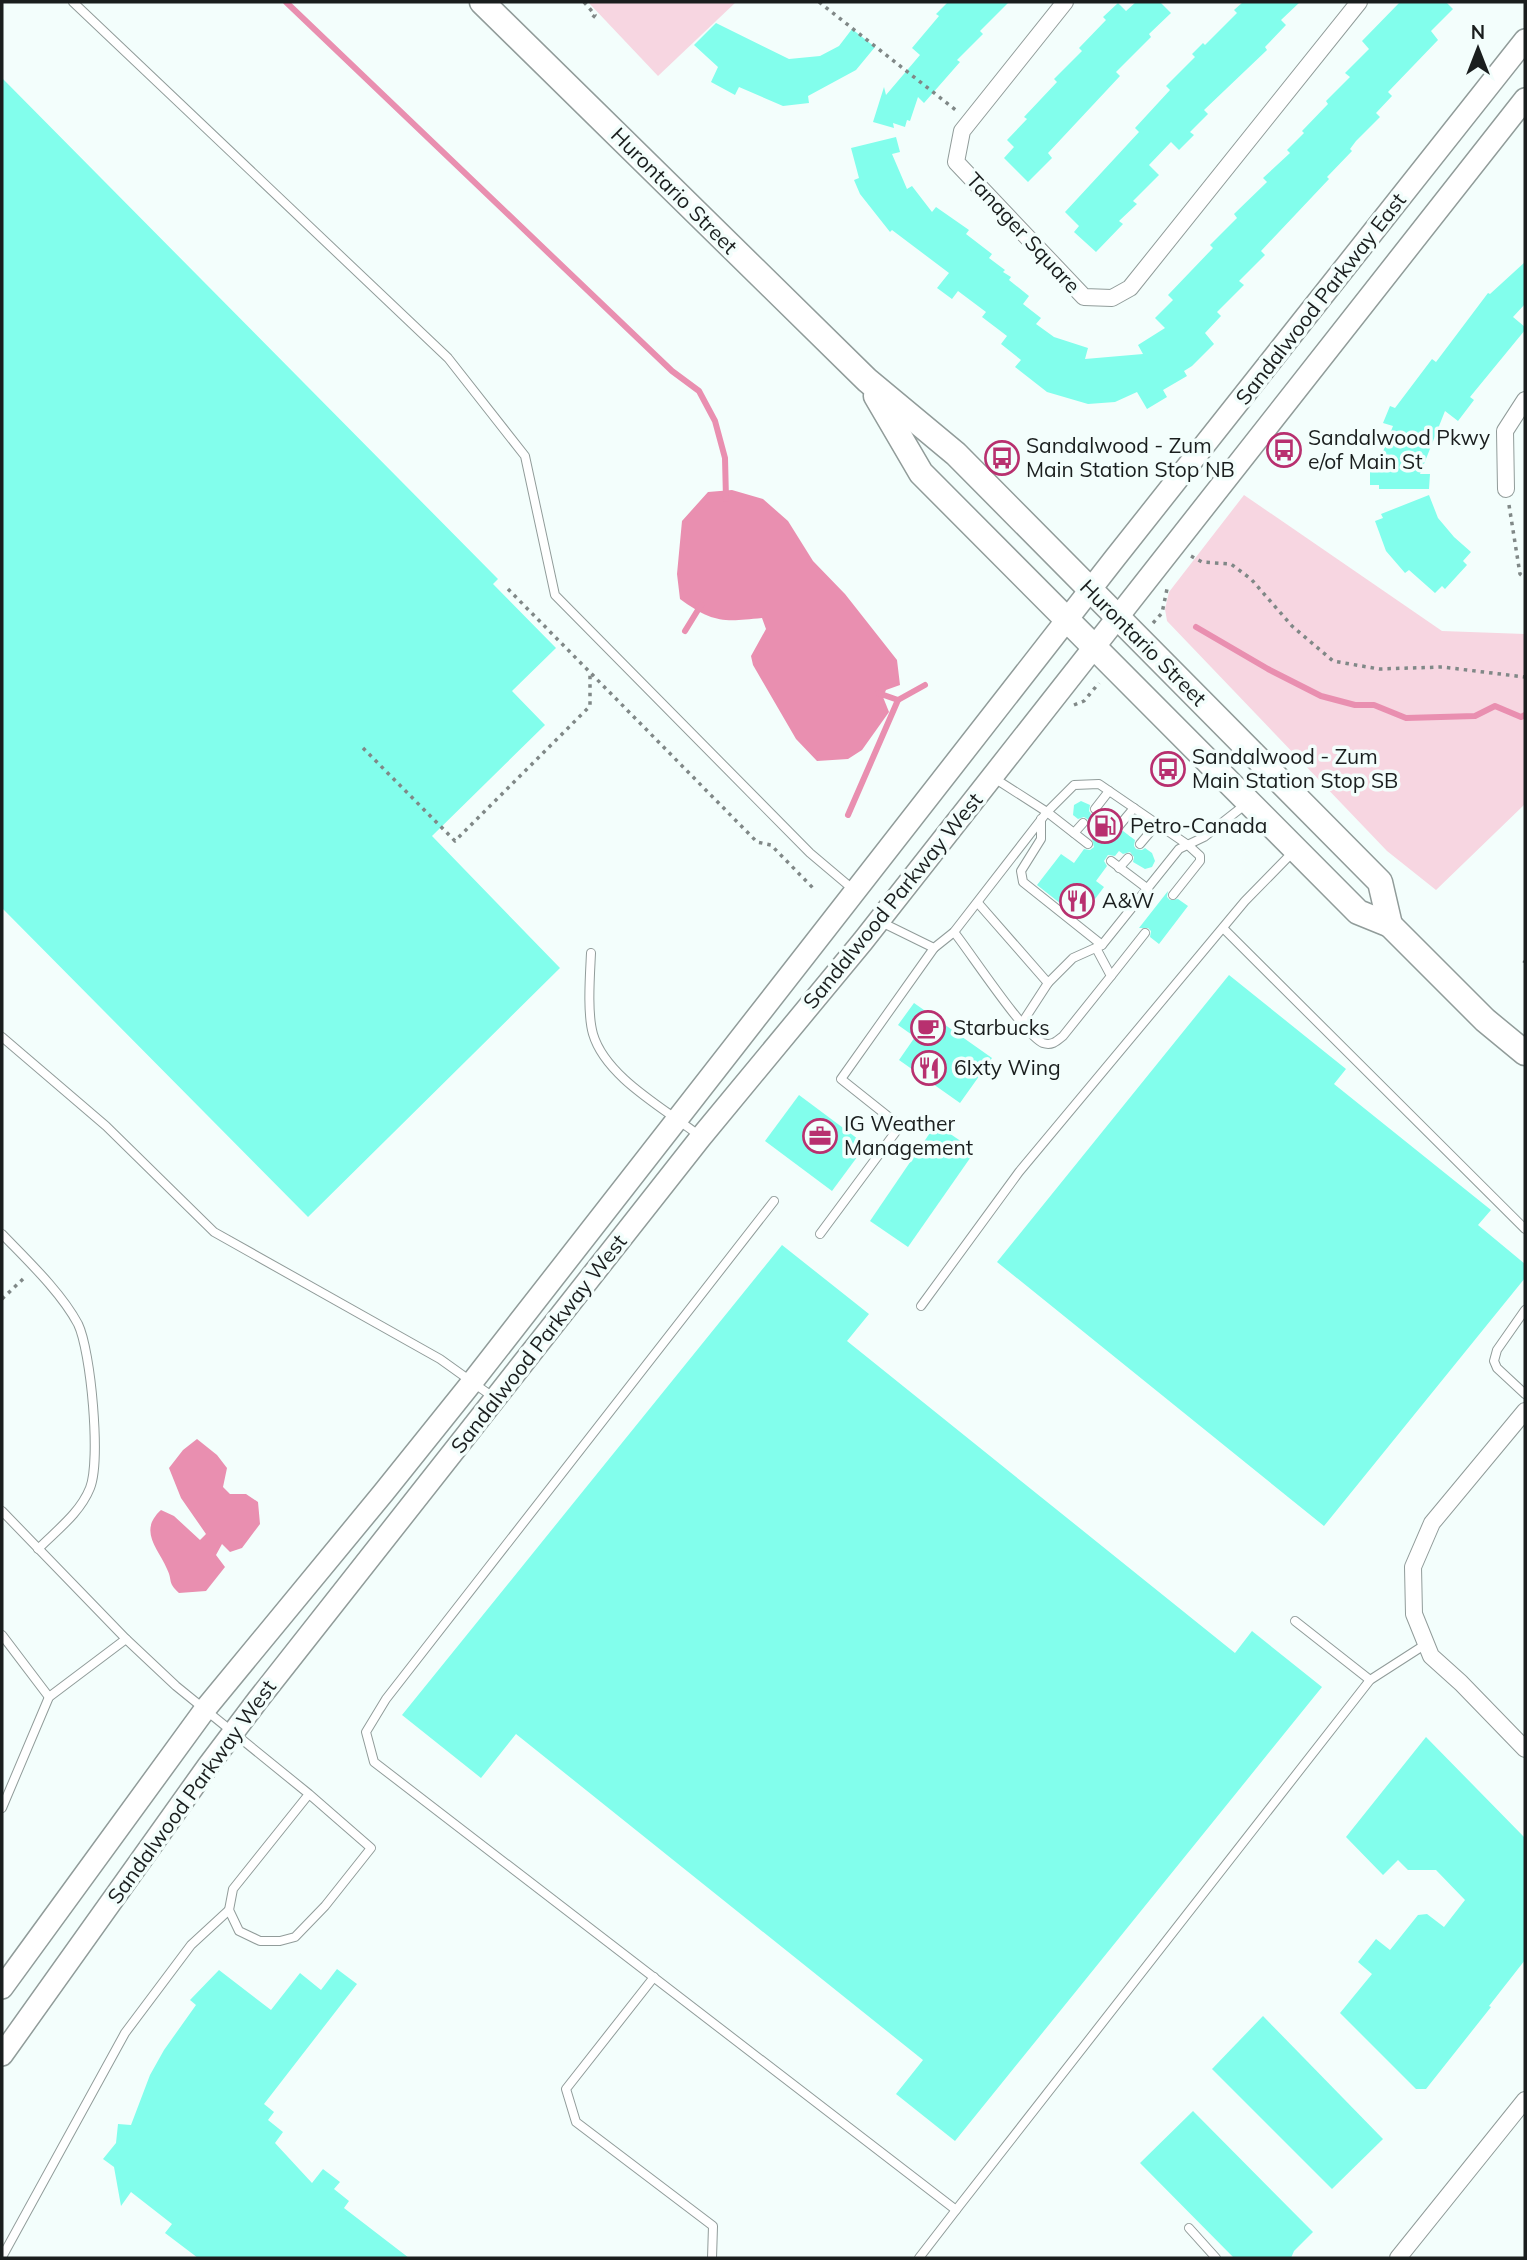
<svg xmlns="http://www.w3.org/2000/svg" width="1527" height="2260" font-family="Mulish,sans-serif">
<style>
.green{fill:#f7d6e1}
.water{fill:#e98fb0}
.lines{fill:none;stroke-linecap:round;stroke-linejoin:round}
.stream{stroke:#e98fb0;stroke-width:6}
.building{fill:#82feec}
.lane-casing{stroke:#919c9a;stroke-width:10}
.street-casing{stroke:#919c9a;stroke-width:18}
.secondary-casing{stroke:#919c9a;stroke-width:24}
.primary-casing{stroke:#919c9a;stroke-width:27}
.path{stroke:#808887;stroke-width:3.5;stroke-dasharray:3.5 5;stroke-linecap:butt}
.lane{stroke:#fff;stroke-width:8}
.street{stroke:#fff;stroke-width:16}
.secondary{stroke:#fff;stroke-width:21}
.primary{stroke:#fff;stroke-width:24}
.labels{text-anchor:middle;stroke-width:7;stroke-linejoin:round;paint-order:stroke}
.street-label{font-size:21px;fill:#1a1e1e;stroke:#f3fefc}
.poi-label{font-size:21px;fill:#1a1e1e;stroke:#f3fefc;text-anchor:start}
</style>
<rect width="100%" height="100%" fill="#f3fefc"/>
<g class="green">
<path d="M 588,2 L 736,2 L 658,76 Z"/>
<path d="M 1244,495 L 1442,631 L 1525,634 L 1525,804 L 1436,890 L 1387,851 L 1167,621 L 1165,609 L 1169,592 Z"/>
</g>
<g class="water">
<path d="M 732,490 L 763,499 L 788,521 L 813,561 L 845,594 L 897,660 L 900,685 L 886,690 L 883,697 L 889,712 L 862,750 L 848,759 L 817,761 L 796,739 L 753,665 L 751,656 L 766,629 L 762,618 C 723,622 713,623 680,599 L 677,574 L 682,521 L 708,492 Z"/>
<path d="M 197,1439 L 217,1455 L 227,1468 L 223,1487 L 230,1494 L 246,1494 L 258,1502 L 260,1524 L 242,1548 L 230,1552 L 222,1544 L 216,1555 L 225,1567 L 206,1591 L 179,1593 C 167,1582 173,1581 167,1569 C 158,1548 138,1531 161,1510 L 174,1516 L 200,1540 L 206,1534 L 181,1498 L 169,1468 L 183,1450 Z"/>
</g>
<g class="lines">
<g class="stream">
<path d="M 286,2 L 672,371 L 699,391 L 715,421 L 725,458 L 726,499"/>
<path d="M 1196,627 L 1268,669 L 1321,696 L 1355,705 L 1374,705 L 1406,718 L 1475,716 L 1495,706 L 1521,717 L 1525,715"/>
<path d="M 685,631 L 701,605"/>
<path d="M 878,693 L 898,700 L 925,685"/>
<path d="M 848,815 L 898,700"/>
</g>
</g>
<g class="building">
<path d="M 948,2 L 1009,2 L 980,31 L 983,34 L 957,60 L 960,62 L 924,103 L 918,97 L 910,121 L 907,120 L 905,127 L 893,123 L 894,128 L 873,122 L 884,87 L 886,95 L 920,55 L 912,48 L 939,16 L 936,14 Z"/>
<path d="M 1136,2 L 1160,2 L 1171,13 L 1149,34 L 1151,37 L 1116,72 L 1120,76 L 1048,153 L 1052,158 L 1028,182 L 1004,158 L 1014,147 L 1007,140 L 1027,119 L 1024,117 L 1057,82 L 1054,79 L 1082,51 L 1079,48 L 1106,20 L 1103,17 L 1118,3 L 1126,11 Z"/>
<path d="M 1243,2 L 1300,2 L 1281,20 L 1286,25 L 1265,47 L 1267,50 L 1204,110 L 1208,114 L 1190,132 L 1194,135 L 1179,150 L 1171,142 L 1149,165 L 1159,175 L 1133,201 L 1137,204 L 1119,221 L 1123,224 L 1096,252 L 1074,232 L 1079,226 L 1065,212 L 1139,132 L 1135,128 L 1170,90 L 1166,86 L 1195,57 L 1192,54 L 1203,43 L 1205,45 L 1237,13 L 1234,10 Z"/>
<path d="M 1400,2 L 1446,2 L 1453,9 L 1431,31 L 1438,40 L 1388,92 L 1392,96 L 1376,113 L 1380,117 L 1356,141 L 1350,149 L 1352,151 L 1327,177 L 1329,179 L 1261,251 L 1265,255 L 1239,281 L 1244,285 L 1217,312 L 1221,316 L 1205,333 L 1214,344 L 1192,366 L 1184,371 L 1187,376 L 1163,390 L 1167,397 L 1147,409 L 1137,392 L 1115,402 L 1088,404 L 1047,392 L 1015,367 L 1021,360 L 1001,344 L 1007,336 L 982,317 L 986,312 L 958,291 L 952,299 L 937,288 L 949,273 L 892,230 L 890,232 L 860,194 L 854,180 L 859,178 L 851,148 L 896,137 L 900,152 L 892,154 L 907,189 L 912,186 L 932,212 L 936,207 L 969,230 L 966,234 L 992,254 L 989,258 L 1005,270 L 1003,272 L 1011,277 L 1009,280 L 1029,296 L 1023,304 L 1041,318 L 1036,324 L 1054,337 L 1088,348 L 1085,359 L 1143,354 L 1138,345 L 1165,328 L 1155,318 L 1173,300 L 1168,295 L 1213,248 L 1210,245 L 1237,218 L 1234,214 L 1267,182 L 1263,178 L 1290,153 L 1287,150 L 1304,133 L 1302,131 L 1328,104 L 1326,101 L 1350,77 L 1345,73 L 1369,49 L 1362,41 Z"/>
<path d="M 716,23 L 789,59 L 820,56 L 839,46 L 852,29 L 875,47 L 856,70 L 808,96 L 809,103 L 783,106 L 739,87 L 735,95 L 711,82 L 718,67 L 694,45 Z"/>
<path d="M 2,78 L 498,579 L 493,584 L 556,648 L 512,691 L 545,725 L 432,836 L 560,968 L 308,1217 L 2,908 Z"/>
<path d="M 1525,262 L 1525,304 L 1513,317 L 1525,327 L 1525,330 L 1470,397 L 1474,400 L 1458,421 L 1445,411 L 1420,474 L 1430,474 L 1429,489 L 1379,489 L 1379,485 L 1370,485 L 1370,467 L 1377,467 L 1393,426 L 1383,423 L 1390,406 L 1395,408 L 1432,359 L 1436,362 L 1488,293 L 1490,294 Z"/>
<path d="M 1429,495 L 1438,518 L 1454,537 L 1471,552 L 1463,561 L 1467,565 L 1445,589 L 1442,586 L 1435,593 L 1409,570 L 1405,573 L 1386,551 L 1375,521 L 1383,518 L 1381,514 Z"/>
<path d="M 1081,801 L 1090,805 L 1089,811 L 1092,815 L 1100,813 L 1113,823 L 1112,829 L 1114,832 L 1123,831 L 1135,840 L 1134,846 L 1136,849 L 1142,850 L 1145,848 L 1152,853 L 1155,861 L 1152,867 L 1145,869 L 1133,862 L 1134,857 L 1130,852 L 1123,854 L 1119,851 L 1115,856 L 1108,855 L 1104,861 L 1107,866 L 1096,881 L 1104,887 L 1080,919 L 1037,885 L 1061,854 L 1074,863 L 1084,849 L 1090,850 L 1094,847 L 1092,839 L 1096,834 L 1088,827 L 1089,820 L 1084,817 L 1078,819 L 1073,815 L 1074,805 Z"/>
<path d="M 1168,891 L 1167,897 L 1170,900 L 1178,899 L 1188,906 L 1159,944 L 1150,937 L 1151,931 L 1148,928 L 1139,928 Z"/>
<path d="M 1229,975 L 1346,1069 L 1334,1084 L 1491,1210 L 1478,1225 L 1525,1264 L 1525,1278 L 1324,1526 L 997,1262 Z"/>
<path d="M 914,1003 L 992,1058 L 960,1103 L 899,1060 L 915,1037 L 898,1025 Z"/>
<path d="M 799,1095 L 866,1145 L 832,1191 L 765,1141 Z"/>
<path d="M 936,1124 L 975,1151 L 908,1247 L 870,1221 Z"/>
<path d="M 782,1245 L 869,1314 L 847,1341 L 1235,1653 L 1252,1631 L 1322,1687 L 955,2141 L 896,2094 L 923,2060 L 516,1734 L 481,1778 L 402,1715 Z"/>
<path d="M 1426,1737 L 1525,1838 L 1525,1960 L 1489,2006 L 1491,2007 L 1426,2089 L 1416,2089 L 1340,2013 L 1372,1974 L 1358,1962 L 1376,1939 L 1390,1950 L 1418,1915 L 1427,1914 L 1444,1927 L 1465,1900 L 1436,1870 L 1408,1870 L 1398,1860 L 1383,1875 L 1346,1837 Z"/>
<path d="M 337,1969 L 357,1984 L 264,2104 L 274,2112 L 268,2120 L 283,2132 L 275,2143 L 312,2183 L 323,2169 L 340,2182 L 334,2189 L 349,2201 L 344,2208 L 409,2258 L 198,2258 L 165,2233 L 172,2224 L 131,2192 L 121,2206 L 114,2167 L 103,2159 L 116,2143 L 118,2124 L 131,2125 L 150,2075 L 164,2050 L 196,2005 L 190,2000 L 219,1970 L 271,2010 L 300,1973 L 321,1990 Z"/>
<path d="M 1263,2016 L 1383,2139 L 1332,2189 L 1212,2069 Z"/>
<path d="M 1193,2111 L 1313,2232 L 1294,2251 L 1291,2258 L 1234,2258 L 1140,2163 Z"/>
</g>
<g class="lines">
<g class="lane-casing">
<g id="lane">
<path d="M 73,2 L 448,358 L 525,456 L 555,595 L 810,853 L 855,891"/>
<path d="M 994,778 L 1047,812 L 1088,844"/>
<path d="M 1095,809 L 1109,791"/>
<path d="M 1041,819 L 1041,839 L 1021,871 L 1023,882 L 1102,945"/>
<path d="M 1118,827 L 1134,808"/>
<path d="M 1074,833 L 1083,823"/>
<path d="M 1140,844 L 1157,824"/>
<path d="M 1111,861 L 1148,889"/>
<path d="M 1119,868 L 1128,858"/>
<path d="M 978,903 L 1048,983 L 1073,958 L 1102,945 L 1179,849 L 1204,837 L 1246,804"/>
<path d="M 881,922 L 934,948 L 954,932 L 1047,812 L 1074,785 L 1099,784 L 1188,845 L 1200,856 L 1200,861 L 1173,895"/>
<path d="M 1223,928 L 1525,1229"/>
<path d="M 954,932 C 970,952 1025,1036 1043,1043 C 1052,1046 1057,1041 1063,1036 L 1111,976 L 1096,948"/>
<path d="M 591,953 C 590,975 587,1013 593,1034 C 606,1078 666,1109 701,1137"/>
<path d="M 1111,976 L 1145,933"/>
<path d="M 1022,1023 L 1048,983"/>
<path d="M 2,1037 L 106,1126 L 214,1232 L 440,1359 L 493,1397"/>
<path d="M 774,1201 L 386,1699 L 366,1732 L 374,1762 L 956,2210 L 1370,1680 L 1426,1644"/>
<path d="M 2,1234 C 27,1260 61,1292 78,1324 C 91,1351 101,1460 90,1488 C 80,1513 57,1530 38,1549"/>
<path d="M 820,1234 L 900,1126 L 841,1079 L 934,948"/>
<path d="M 921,1306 L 1019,1172 L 1245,901 L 1294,851"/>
<path d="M 1525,1310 L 1497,1350 L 1494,1361 L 1497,1368 L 1525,1394"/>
<path d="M 2,1511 L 126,1639 L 176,1686 L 309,1794 L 371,1848 L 325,1906 L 295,1937 L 280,1941 L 260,1941 L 239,1931 L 229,1910 L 233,1889 L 309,1794"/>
<path d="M 1295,1621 L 1370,1680"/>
<path d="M 2,1635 L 49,1697"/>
<path d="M 2,1808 L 49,1697 L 126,1639"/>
<path d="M 654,1977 L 566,2089 L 576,2122 L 713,2226 L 712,2258"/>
<path d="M 1189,2228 L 1216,2258"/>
<path d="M 2,2257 L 125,2033 L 191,1945 L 229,1910"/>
<path d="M 919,2258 L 956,2210"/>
</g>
</g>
<g class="street-casing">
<g id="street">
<path d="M 1065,2 L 962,131 L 956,162 L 1084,297 L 1112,298 L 1130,288 L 1359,2"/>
<path d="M 1506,489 L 1505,431 L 1525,400"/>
<path d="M 1525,1411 L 1432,1523 L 1413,1567 L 1414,1614 L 1431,1656 L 1461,1683 L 1525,1749"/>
<path d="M 1398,2258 L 1525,2100"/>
</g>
</g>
<g class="secondary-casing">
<g id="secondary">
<path d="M 2,1988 L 206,1708 L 384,1492 L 473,1381 L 1115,558 L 1525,40"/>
<path d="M 2,2055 L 208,1766 L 257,1701 L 701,1137 L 863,941 L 1525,99"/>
</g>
</g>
<g class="primary-casing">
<g id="primary">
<path d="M 482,2 L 867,380 L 956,454 L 1380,882 L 1390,925"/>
<path d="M 876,396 L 921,473 L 1358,912 L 1390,925 L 1485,1020 L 1525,1053"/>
</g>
</g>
<g class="path">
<path d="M 584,2 L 595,15 L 591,20"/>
<path d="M 819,2 L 957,111"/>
<path d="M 1509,505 L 1520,574 L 1525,578"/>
<path d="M 1191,556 L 1202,562 L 1231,564 L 1251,579 L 1292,626 L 1333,661 L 1379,669 L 1442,667 L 1525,677"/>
<path d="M 508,589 L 757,842 L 771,845 L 813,888"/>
<path d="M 1153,623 L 1162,613 L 1167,589"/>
<path d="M 1074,705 L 1084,701 L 1099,683"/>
<path d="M 363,748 L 455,841 L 590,706 L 590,672"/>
<path d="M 1524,963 L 1525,961"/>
<path d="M 2,1299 L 24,1278 L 22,1276"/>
</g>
<use href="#lane" class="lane"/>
<use href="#street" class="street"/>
<use href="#secondary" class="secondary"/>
<use href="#primary" class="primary"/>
</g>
<defs>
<g id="bus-ring" transform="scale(1.75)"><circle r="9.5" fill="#f3fefc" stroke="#b8306f" stroke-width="1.5"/><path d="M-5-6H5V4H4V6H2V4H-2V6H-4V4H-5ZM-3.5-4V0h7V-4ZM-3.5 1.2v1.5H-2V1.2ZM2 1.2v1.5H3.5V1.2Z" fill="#b8306f"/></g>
<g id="fuel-ring" transform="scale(1.75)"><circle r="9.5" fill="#f3fefc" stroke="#b8306f" stroke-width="1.5"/><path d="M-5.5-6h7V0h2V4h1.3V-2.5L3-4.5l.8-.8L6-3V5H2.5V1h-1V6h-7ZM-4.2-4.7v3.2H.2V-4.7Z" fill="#b8306f"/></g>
<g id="restaurant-ring" transform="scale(1.75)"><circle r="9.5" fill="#f3fefc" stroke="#b8306f" stroke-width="1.5"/><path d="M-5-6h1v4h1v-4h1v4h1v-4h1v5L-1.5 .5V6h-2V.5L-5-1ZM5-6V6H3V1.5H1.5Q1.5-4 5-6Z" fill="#b8306f"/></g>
<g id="cafe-ring" transform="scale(1.75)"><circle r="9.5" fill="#f3fefc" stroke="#b8306f" stroke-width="1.5"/><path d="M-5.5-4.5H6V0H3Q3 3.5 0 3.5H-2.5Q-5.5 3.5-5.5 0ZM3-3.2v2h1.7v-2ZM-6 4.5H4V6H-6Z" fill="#b8306f"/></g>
<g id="office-ring" transform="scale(1.75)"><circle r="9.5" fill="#f3fefc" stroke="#b8306f" stroke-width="1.5"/><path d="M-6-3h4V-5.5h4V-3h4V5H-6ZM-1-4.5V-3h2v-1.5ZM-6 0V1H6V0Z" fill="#b8306f"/></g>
</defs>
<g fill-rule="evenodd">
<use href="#bus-ring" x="1284" y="450"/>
<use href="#bus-ring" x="1002" y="458"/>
<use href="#bus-ring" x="1168" y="769"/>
<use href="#fuel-ring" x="1105" y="826"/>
<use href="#restaurant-ring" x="1077" y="901"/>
<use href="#cafe-ring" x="928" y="1028"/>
<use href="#restaurant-ring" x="929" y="1068"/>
<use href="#office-ring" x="820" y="1136"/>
</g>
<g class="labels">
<g class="street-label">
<text transform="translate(674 191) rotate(45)" y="7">Hurontario Street</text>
<text transform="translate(1023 233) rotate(47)" y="7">Tanager Square</text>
<text transform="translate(1321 299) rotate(-52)" y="7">Sandalwood Parkway East</text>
<text transform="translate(1143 643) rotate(45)" y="7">Hurontario Street</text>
<text transform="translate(893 901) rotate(-51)" y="7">Sandalwood Parkway West</text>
<text transform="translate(539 1344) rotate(-52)" y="7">Sandalwood Parkway West</text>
<text transform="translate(192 1792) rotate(-54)" y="7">Sandalwood Parkway West</text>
</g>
<g class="poi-label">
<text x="1308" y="445">Sandalwood Pkwy<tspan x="1308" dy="24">e/of Main St</tspan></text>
<text x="1026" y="453">Sandalwood - Zum<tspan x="1026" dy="24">Main Station Stop NB</tspan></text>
<text x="1192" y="764">Sandalwood - Zum<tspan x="1192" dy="24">Main Station Stop SB</tspan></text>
<text x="1130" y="833">Petro-Canada</text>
<text x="1102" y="908">A&amp;W</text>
<text x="953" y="1035">Starbucks</text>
<text x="954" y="1075">6Ixty Wing</text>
<text x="844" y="1131">IG Weather<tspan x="844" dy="24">Management</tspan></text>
</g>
</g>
<rect width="1527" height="2260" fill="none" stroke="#1a1e1e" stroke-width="7"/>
<g transform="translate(1478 49)" stroke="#f3fefc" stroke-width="5" paint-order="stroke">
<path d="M0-5L12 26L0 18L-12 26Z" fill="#1a1e1e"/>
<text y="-10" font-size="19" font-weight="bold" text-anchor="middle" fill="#1a1e1e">N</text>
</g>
</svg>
